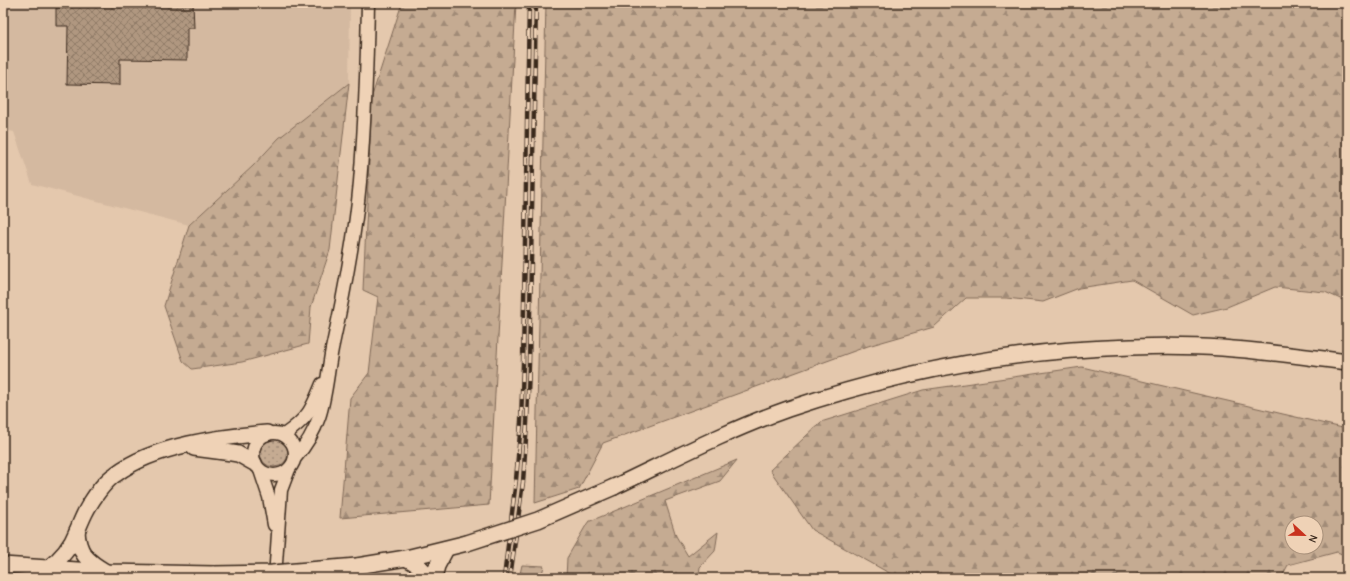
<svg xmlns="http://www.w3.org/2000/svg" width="1350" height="581" font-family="'Comic Neue',sans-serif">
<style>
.built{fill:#d4b9a0}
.grass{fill:url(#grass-dots);stroke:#806a58}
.forest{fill:url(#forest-firs);stroke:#806a58;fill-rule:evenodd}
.building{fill:url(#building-cross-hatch);stroke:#3b2a1e}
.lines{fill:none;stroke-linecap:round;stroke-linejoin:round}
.tertiary-casing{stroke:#3b2a1e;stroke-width:15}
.primary-casing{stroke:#3b2a1e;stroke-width:18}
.tertiary{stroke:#efd2b6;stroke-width:12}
.primary{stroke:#efd2b6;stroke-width:15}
.rail-casing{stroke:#3b2a1e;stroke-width:4.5}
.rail{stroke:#efd2b6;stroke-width:3;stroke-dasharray:9;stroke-linecap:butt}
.primary-bridge-casing{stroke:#3b2a1e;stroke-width:18;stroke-linecap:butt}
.primary-bridge{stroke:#efd2b6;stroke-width:15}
</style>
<defs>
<pattern id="grass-dots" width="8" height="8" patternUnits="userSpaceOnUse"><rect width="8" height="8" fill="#c5ab92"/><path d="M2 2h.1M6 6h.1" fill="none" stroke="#a18b77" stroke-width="1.8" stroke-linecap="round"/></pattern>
<pattern id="forest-firs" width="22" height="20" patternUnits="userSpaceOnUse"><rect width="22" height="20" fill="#c5ab92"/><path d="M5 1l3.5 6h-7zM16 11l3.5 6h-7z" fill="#a18b77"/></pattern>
<pattern id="building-cross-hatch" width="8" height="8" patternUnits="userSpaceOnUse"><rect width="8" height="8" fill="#b09780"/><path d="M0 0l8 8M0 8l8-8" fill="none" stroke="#907b68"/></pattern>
</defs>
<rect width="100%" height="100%" fill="#e4c8ad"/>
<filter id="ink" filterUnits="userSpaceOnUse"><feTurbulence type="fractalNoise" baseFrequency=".025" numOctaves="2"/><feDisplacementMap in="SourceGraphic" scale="8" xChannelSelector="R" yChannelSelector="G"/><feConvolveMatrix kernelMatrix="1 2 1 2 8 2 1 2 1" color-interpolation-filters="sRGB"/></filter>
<g filter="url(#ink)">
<path class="built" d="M 3,3 L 350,3 L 349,83 L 279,138 L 253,166 L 189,225 L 32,184 L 14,132 L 3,130 Z"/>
<circle class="grass" cx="274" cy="453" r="14"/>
<g class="forest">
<path d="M 402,3 L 516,3 L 489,505 L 340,518 L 350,398 L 369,373 L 378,297 L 363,290 L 372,96 Z"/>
<path d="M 546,3 L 1347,3 L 1347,302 L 1325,292 L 1275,287 L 1227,307 L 1193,315 L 1132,280 L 1079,288 L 1043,302 L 1006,298 L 966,298 L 934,327 L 868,346 L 603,443 L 579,489 L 535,503 Z"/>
<path d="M 349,83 L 330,250 L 311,307 L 308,344 L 242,362 L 192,369 L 183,361 L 164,306 L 189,225 L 253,166 L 279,138 Z"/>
<path d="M 1082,367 L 1347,429 L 1347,556 L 1337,552 L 1288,565 L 1281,578 L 898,578 L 812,530 L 770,470 L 821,422 L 923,390 ZM 1292,523 L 1316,523 L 1316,547 L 1292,547 Z"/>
<path d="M 737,460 L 720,481 L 665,501 L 676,536 L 688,556 L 718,532 L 715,551 L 700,567 L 699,574 L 707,575 L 706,578 L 566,578 L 567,558 L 588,522 Z"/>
<path d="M 522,565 L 544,566 L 541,578 L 519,578 Z"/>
</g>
<path class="building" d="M 68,3 L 193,3 L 194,28 L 187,28 L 187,60 L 120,59 L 120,85 L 67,84 L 68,26 L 56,26 L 56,8 L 68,8 Z"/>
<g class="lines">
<g class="tertiary-casing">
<g id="tertiary">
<circle cx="274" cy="454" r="21"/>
<path d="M 284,435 C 308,418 311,411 322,384"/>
<path d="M 295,458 C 326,423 324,392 332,349 C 344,294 355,238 360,182 C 365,122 367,63 368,3"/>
<path d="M 260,470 L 269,497 L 274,525"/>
<path d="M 275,578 L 281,490 L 289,469"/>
</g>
</g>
<g class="primary-casing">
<g id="primary">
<path d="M 194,448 L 232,453 L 238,454 L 254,463"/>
<path d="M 614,487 C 671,460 728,430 788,409 C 900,371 1012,350 1131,347 C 1161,346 1192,346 1222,348 C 1264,351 1306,357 1347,362"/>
<path d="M 77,531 C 78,553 87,561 106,572"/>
<path d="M 406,558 L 418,565 L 431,578"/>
<path d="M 3,565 L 107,572 L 214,574"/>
<path d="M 357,566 L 406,558 L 467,543"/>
<path d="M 47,569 C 61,559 71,547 77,531 C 81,522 84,513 90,504 C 97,493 105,481 116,474 C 154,445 221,437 267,433"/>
<path d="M 434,578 L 437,566 L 446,549"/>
</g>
</g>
<use href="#tertiary" class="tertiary"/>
<use href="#primary" class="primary"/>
<g class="rail-casing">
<g id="rail">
<path d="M 504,578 L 516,480 L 521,422 L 523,364 L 529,3"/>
<path d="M 510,578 L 523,482 L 527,423 L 529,365 L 536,3"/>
</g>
</g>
<use href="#rail" class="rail"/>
<g class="primary-bridge-casing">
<g id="primary-bridge">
<path d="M 467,543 L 538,520 L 614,487"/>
<path d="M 214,574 L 272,573 L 357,566"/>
</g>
</g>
<use href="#primary-bridge" class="primary-bridge"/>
</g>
</g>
<rect width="1350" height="581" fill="none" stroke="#efd2b6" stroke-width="16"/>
<rect x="8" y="8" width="1334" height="565" fill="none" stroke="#3b2a1e" stroke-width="1.5" filter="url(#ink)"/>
<g transform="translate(1304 535) rotate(112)"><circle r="19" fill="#efd2b6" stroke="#a78f79"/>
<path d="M0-3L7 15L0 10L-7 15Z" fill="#c8321e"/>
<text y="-6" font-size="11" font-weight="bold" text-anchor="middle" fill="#3b2a1e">N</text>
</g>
</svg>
